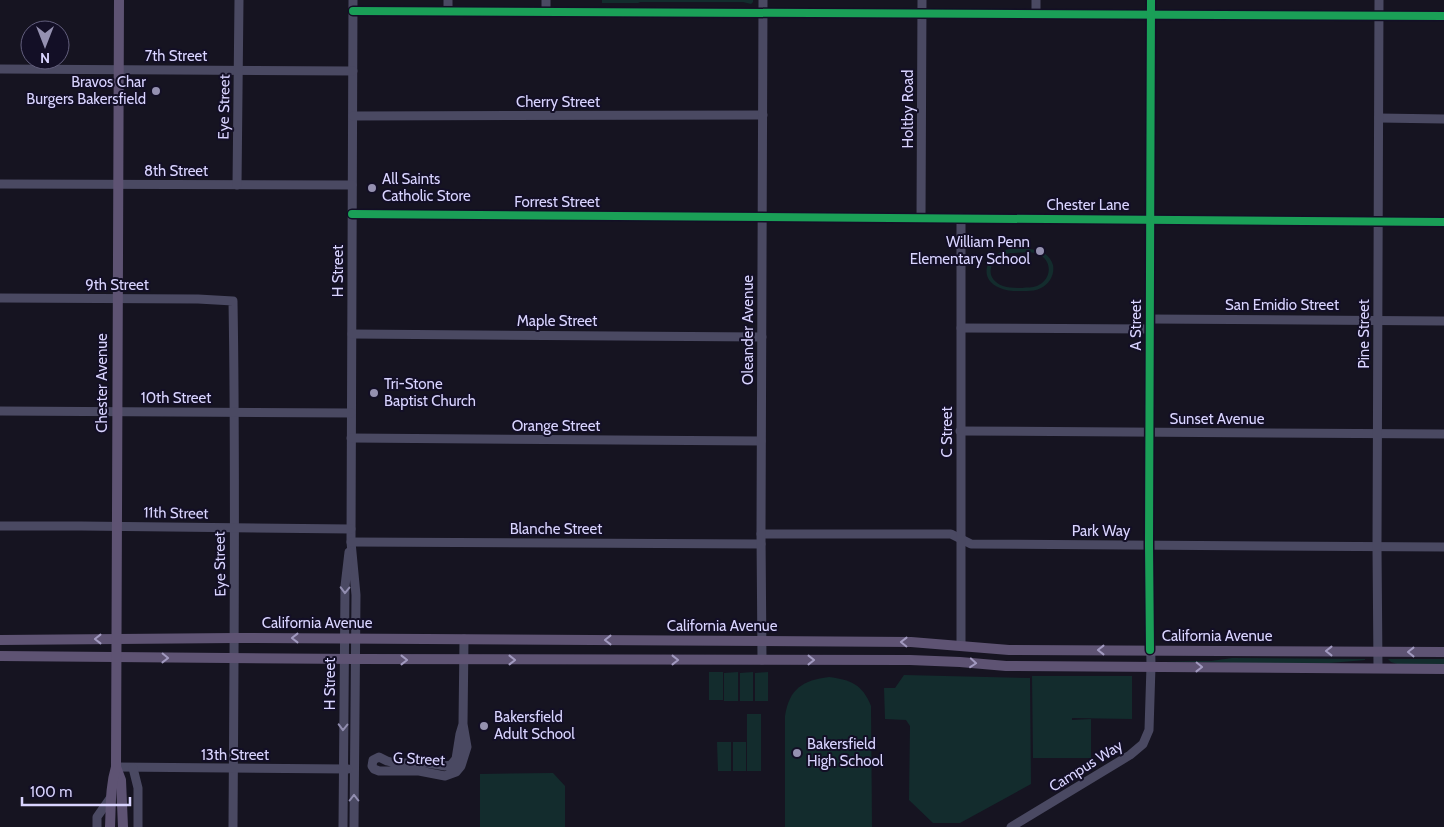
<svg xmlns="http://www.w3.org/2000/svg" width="1444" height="827" font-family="Cabin,sans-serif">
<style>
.green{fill:#132c2d;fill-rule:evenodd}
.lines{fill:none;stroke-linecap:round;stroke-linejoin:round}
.minor{stroke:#4a4962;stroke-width:9}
.major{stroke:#5e5373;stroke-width:10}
.cycleway-casing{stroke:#130f26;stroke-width:11}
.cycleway{stroke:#1a9f57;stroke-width:8}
.oneway{stroke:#928eb0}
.oneway2{stroke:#a29ac0}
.poi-dot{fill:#9591b1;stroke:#130f26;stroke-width:2}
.labels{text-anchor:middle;stroke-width:4;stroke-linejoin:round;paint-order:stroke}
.street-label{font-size:15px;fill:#d9d4ff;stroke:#130f26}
.poi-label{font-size:15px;fill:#d9d4ff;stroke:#130f26;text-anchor:start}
</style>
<rect width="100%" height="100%" fill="#161421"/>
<g class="green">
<path d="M 602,0 L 753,0 L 753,2 L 751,4 L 743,2 L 640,2 L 638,3 L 602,3 Z"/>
<path d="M 1010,249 C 1025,249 1047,246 1053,265 C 1054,270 1053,275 1050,280 C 1045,288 1036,291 1027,291 C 1018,291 1008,292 1000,288 C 976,278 987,253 1010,249 ZM 1011,253 C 1019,253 1029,251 1038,254 C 1053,260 1052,280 1037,286 C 1032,288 1027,287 1022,288 C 1015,288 1009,288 1003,286 C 981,277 991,255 1011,253 Z"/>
<path d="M 1232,658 L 1365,659 L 1365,660 L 1330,663 L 1232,663 L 1164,661 L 1211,661 Z"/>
<path d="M 1388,659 L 1444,659 L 1444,664 L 1397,664 L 1391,662 Z"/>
<rect x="709" y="672" width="14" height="28"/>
<path d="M 738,672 L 738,701 L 724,701 L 724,673 Z"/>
<path d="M 753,672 L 753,701 L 740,701 L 740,673 Z"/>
<path d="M 768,672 L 768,701 L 755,701 L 755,673 Z"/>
<path d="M 904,675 L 1030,678 L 1031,784 L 960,823 L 933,823 L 909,800 L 910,726 L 906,720 L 885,719 L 884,688 L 895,688 Z"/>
<path d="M 1032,676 L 1132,676 L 1132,719 L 1072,718 L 1072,720 L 1091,719 L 1091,758 L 1033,758 Z"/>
<path d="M 829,677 C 851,680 862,684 871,706 L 872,827 L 785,827 L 785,716 C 789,689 803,680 829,677 Z"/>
<rect x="747" y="714" width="14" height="57"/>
<path d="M 717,742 L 731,742 L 731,771 L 718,771 Z"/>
<rect x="733" y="742" width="13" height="29"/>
<path d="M 553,773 L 565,786 L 565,827 L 480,827 L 480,774 Z"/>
</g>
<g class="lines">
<g class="minor">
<path d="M 353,0 L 351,542 L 356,595 L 354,827"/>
<path d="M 353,11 L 1444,16"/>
<path d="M 448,11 L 448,0"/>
<path d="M 546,12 L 546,0"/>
<path d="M 1036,14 L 1036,0"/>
<path d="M 0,69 L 353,71"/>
<path d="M 353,116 L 763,115"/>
<path d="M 1379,118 L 1444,119"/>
<path d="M 0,184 L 352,185"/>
<path d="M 237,185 L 239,0"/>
<path d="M 352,214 L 1444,222"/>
<path d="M 921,218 L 922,0"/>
<path d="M 0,298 L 198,299 L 233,301 C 236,476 234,652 233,827"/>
<path d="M 1150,319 L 1444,321"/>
<path d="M 961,328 L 1150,329"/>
<path d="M 352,334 L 762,337"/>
<path d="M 0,411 L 351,413"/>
<path d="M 960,431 L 1444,434"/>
<path d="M 351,438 L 761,441"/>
<path d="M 0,526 L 81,526 L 351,529"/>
<path d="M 761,534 L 951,534 L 971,544 L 1444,547"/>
<path d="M 351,542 L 761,544"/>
<path d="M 961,645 L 961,218"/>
<path d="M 762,660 L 761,534 L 763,0"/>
<path d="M 1378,668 L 1377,547 L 1379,0"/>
<path d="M 463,724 L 460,734 L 456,759 L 451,765 L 445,766 L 427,763 L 395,763 L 387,761 L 379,757 L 373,760 L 372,766 L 374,769 L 379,771 L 419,771 L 445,776 L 456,772 L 461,766 L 467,747 L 463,724 L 464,639"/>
<path d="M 116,767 L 348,769"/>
<path d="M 133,768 L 138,788 L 138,827"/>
<path d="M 97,827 L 97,817 L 111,797"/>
<path d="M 343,827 L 345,586 L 349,552"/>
<path d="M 1011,827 L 1130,755 L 1143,744 L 1149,730 L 1151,666 L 1149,545 L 1151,0"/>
</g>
<g class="major">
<path d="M 0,640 L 235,638 L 762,641 L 911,642 L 1009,650 L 1444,652"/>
<path d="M 0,656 L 355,659 L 910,660 L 960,662 L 1006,666 L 1444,669"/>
<path d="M 116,767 L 121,780 L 123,827"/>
<path d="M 110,827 C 111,806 110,787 116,767 L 119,0"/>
</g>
<g class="cycleway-casing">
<g id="cycleway">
<path d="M 353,11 L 1444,16"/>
<path d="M 352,214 L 1444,222"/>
<path d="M 1150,650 L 1149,545 L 1151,0"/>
</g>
</g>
<use href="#cycleway" class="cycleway"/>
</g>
<defs><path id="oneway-chevron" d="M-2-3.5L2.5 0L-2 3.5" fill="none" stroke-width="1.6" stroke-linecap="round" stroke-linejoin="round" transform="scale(1.25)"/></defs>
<g class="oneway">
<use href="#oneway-chevron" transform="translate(345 590) rotate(91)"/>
<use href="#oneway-chevron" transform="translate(343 727) rotate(91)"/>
<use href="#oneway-chevron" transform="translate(354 798) rotate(-90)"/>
</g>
<g class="oneway2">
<use href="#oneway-chevron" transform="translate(295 638) rotate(-180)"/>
<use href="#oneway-chevron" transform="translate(98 639) rotate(180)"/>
<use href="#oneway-chevron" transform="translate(608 640) rotate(-180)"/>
<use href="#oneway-chevron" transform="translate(904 642) rotate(-179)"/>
<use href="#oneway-chevron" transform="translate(1101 650) rotate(-180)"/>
<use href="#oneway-chevron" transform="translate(1329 651) rotate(-180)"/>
<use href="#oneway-chevron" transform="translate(1411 652) rotate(-180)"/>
<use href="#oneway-chevron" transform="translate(165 658) rotate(1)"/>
<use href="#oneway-chevron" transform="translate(404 660)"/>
<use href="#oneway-chevron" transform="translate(512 660)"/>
<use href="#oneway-chevron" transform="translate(675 660)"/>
<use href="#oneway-chevron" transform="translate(811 660)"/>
<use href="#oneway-chevron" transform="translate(973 663) rotate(5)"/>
<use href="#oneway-chevron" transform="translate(1199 667) rotate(1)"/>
</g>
<g class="poi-dot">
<circle cx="156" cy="91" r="5"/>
<circle cx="372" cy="188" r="5"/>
<circle cx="1040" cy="251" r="5"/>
<circle cx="374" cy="393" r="5"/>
<circle cx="484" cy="726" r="5"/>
<circle cx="797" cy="753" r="5"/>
</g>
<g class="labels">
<g class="street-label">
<text x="176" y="61">7th Street</text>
<text x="558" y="107">Cherry Street</text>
<text transform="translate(224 107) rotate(-89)" y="5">Eye Street</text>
<text transform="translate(908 109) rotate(-90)" y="5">Holtby Road</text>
<text x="176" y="176">8th Street</text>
<text x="557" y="207">Forrest Street</text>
<text x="1088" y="210">Chester Lane</text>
<text transform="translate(338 271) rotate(-90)" y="5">H Street</text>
<text x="117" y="290">9th Street</text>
<text x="1282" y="310">San Emidio Street</text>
<text x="557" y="326">Maple Street</text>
<text transform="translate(1136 325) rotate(-90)" y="5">A Street</text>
<text transform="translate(748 330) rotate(-90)" y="5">Oleander Avenue</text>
<text transform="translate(1364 334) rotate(-90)" y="5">Pine Street</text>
<text transform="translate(102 383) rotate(-90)" y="5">Chester Avenue</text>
<text x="176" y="403">10th Street</text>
<text x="1217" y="424">Sunset Avenue</text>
<text x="556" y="431">Orange Street</text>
<text transform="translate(947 432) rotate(-90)" y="5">C Street</text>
<text transform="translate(176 513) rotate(1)" y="5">11th Street</text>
<text x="556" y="534">Blanche Street</text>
<text x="1101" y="536">Park Way</text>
<text transform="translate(220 564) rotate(-91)" y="5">Eye Street</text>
<text x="317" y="628">California Avenue</text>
<text x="722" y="631">California Avenue</text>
<text x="1217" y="641">California Avenue</text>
<text transform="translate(330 684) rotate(-90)" y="5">H Street</text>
<text x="235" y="760">13th Street</text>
<text transform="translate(419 759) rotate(3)" y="5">G Street</text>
<text transform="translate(1086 766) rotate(-32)" y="5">Campus Way</text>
</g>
<g class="poi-label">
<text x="146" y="87" text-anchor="end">Bravos Char<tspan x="146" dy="17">Burgers Bakersfield</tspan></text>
<text x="382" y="184">All Saints<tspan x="382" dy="17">Catholic Store</tspan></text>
<text x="1030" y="247" text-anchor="end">William Penn<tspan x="1030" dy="17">Elementary School</tspan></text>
<text x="384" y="389">Tri-Stone<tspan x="384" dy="17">Baptist Church</tspan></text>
<text x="494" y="722">Bakersfield<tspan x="494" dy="17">Adult School</tspan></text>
<text x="807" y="749">Bakersfield<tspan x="807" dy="17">High School</tspan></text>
</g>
</g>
<g transform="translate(45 45) rotate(180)"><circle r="24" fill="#130f26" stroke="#625e7d"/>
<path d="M0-4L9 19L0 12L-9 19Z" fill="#9591b1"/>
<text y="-8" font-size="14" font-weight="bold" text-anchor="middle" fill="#d9d4ff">N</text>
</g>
<path d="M22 797v8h108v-8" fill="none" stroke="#d9d4ff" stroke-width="2.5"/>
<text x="30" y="797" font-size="15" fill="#d9d4ff" stroke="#130f26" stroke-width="4" paint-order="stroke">100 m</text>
</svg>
